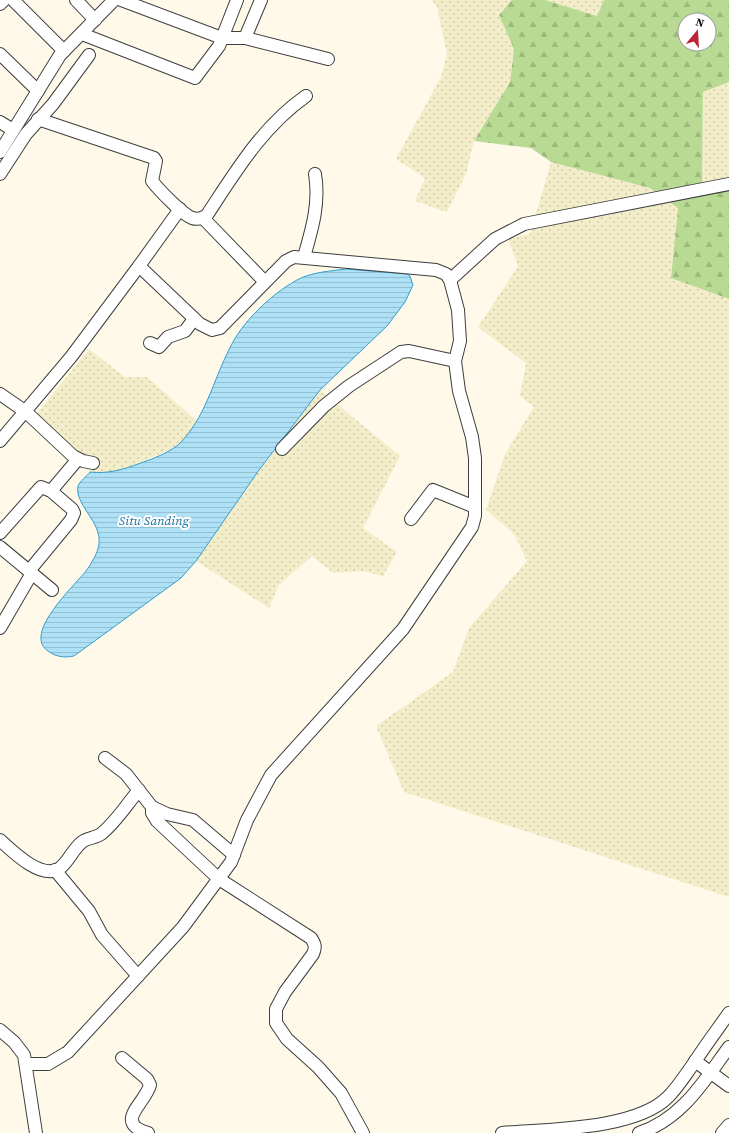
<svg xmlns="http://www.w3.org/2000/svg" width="729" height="1133" font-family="'Source Serif 4',serif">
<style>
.farmland{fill:url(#farmland-dots)}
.forest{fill:url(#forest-firs);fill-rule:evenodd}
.water{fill:url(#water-rules);stroke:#349dce}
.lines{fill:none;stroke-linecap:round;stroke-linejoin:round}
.minor-casing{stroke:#3e3e3e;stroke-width:14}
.minor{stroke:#fff;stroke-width:12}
.labels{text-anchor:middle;stroke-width:4;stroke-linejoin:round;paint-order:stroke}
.water-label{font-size:13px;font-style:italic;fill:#146c9d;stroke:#fff}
</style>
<defs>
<pattern id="farmland-dots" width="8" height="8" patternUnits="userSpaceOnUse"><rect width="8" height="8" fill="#f4edca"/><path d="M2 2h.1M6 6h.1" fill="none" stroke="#d0caac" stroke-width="1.8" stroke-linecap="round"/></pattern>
<pattern id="forest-firs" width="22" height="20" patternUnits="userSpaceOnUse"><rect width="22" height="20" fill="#b8da93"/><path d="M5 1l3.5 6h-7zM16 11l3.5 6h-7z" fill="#9dba7d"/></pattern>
<pattern id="water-rules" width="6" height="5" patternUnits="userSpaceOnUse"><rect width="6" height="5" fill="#aee1f6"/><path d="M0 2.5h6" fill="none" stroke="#94c0d2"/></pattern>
</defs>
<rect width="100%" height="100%" fill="#fff9e9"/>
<g class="farmland">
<path d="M 432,0 L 512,0 L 499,15 L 514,49 L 510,82 L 474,141 L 466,174 L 447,212 L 415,201 L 425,178 L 396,159 L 441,77 L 447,54 L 437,7 Z"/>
<path d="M 545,0 L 604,0 L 597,16 Z"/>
<path d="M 729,82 L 729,184 L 702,183 L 703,92 Z"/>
<path d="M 551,162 L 650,188 L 678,207 L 671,278 L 729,299 L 729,897 L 404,792 L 376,726 L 453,672 L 469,628 L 527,561 L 514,534 L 486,510 L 505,454 L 534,407 L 520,396 L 526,363 L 478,327 L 518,266 L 508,239 L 530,234 Z"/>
<path d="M 89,349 L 125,377 L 147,377 L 197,421 L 183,441 L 169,450 L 122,470 L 102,473 L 90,472 L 75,448 L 36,415 Z"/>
<path d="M 320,390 L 400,456 L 363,528 L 397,552 L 383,576 L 362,571 L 333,573 L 312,556 L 279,585 L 269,608 L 196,561 L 259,470 Z"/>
</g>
<path class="forest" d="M 512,0 L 545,0 L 597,16 L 604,0 L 729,0 L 729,82 L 703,92 L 702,182 L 729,184 L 729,299 L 671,278 L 678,208 L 650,188 L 551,162 L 531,148 L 474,141 L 510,82 L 514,49 L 499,15 ZM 685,20 L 709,20 L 709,44 L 685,44 Z"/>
<path class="water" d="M 346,269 L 407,274 L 410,276 L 413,285 L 405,302 L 387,326 L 320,390 L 259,470 L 196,561 L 181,578 L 74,656 C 64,658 56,657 48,651 C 22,634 75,585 86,571 C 91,564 98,553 99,544 C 102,522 74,504 78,486 C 80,481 87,476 90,472 C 107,474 122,470 138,464 C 152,459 173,452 183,440 C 208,412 215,374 233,342 C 246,318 276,290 301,278 C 315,272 330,271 346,269 Z"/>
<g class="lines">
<g class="minor-casing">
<g id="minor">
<path d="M 13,0 L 64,51"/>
<path d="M 76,0 L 95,20"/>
<path d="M 121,0 L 222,38 L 245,38"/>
<path d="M 261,0 L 245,38 L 328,59"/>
<path d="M 0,4 L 4,0"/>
<path d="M 82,34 L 195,78 L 219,46 L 237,0"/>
<path d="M 0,54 L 38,91"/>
<path d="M 38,119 L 154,158 L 156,161 L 152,181 C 159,190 182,214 192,218 C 198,220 203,218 207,215 C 236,171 262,127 306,96"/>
<path d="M 0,122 L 13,130"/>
<path d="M 0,152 L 60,55 L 114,0"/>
<path d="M 0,174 L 26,134 L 53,104 L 89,55"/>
<path d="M 203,218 L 265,282"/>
<path d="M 304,257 C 312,229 320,203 315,174"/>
<path d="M 139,266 L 180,209"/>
<path d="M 450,280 L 495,239 L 524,224 L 729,184"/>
<path d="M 150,343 L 159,347 L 168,337 L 185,331 L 194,319"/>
<path d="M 0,394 L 26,412 L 73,456 L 83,461 L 93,463"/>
<path d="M 0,441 L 71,357 L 139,266 L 200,324 L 212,330 L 220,328 L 286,261 L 294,257 L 436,270 L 446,274 L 450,280 L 458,310 L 460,341 L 455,361 L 459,391 L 472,437 L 475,458 L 475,516 L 472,527 L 403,629 L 271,775 L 247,820 L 231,862 L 183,927 L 68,1052 L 48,1064 L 26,1064"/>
<path d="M 282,449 L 324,406 L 349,386 L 401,352 L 409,351 L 455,361"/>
<path d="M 51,491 L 78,459"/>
<path d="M 411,519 L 433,490 L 475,507"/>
<path d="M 0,533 L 41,487 L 51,491 L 72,509 L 74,513 L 71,520 L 29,571"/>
<path d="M 0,547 L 52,590"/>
<path d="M 0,628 L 32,573"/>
<path d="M 105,758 L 126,774 L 152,807 L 167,814 L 193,820 L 234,855"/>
<path d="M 152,807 L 152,813 L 157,821 L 219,879 L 311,938 C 315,944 316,947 313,954 L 285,992 L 276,1009 L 276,1023 L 287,1039 L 318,1067 L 341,1093 L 363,1133"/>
<path d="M 0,840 C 12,851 42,881 60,868 C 69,861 73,849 82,842 C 87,838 95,838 101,834 C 116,822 127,804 139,790"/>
<path d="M 55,870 L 89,911 L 102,935 L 138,976"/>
<path d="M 0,1030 L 14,1042 L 24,1055 L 36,1133"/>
<path d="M 122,1058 L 147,1079 L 150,1085 C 145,1104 113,1122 148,1133"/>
<path d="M 695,1061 L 729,1086"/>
<path d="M 502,1133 C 548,1129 635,1130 668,1097 C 678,1087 686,1074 694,1063 C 705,1046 717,1030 729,1013"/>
<path d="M 639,1133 C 682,1119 704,1081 729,1047"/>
<path d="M 722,1133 L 729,1125"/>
</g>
</g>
<use href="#minor" class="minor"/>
</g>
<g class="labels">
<g class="water-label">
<text x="154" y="525">Situ Sanding</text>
</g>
</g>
<g transform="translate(697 32) rotate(18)"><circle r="19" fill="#ffffff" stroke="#9d9d9d"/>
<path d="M0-3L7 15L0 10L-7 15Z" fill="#bc2336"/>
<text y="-6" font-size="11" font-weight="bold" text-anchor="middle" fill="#0b0b0b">N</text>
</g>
</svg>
